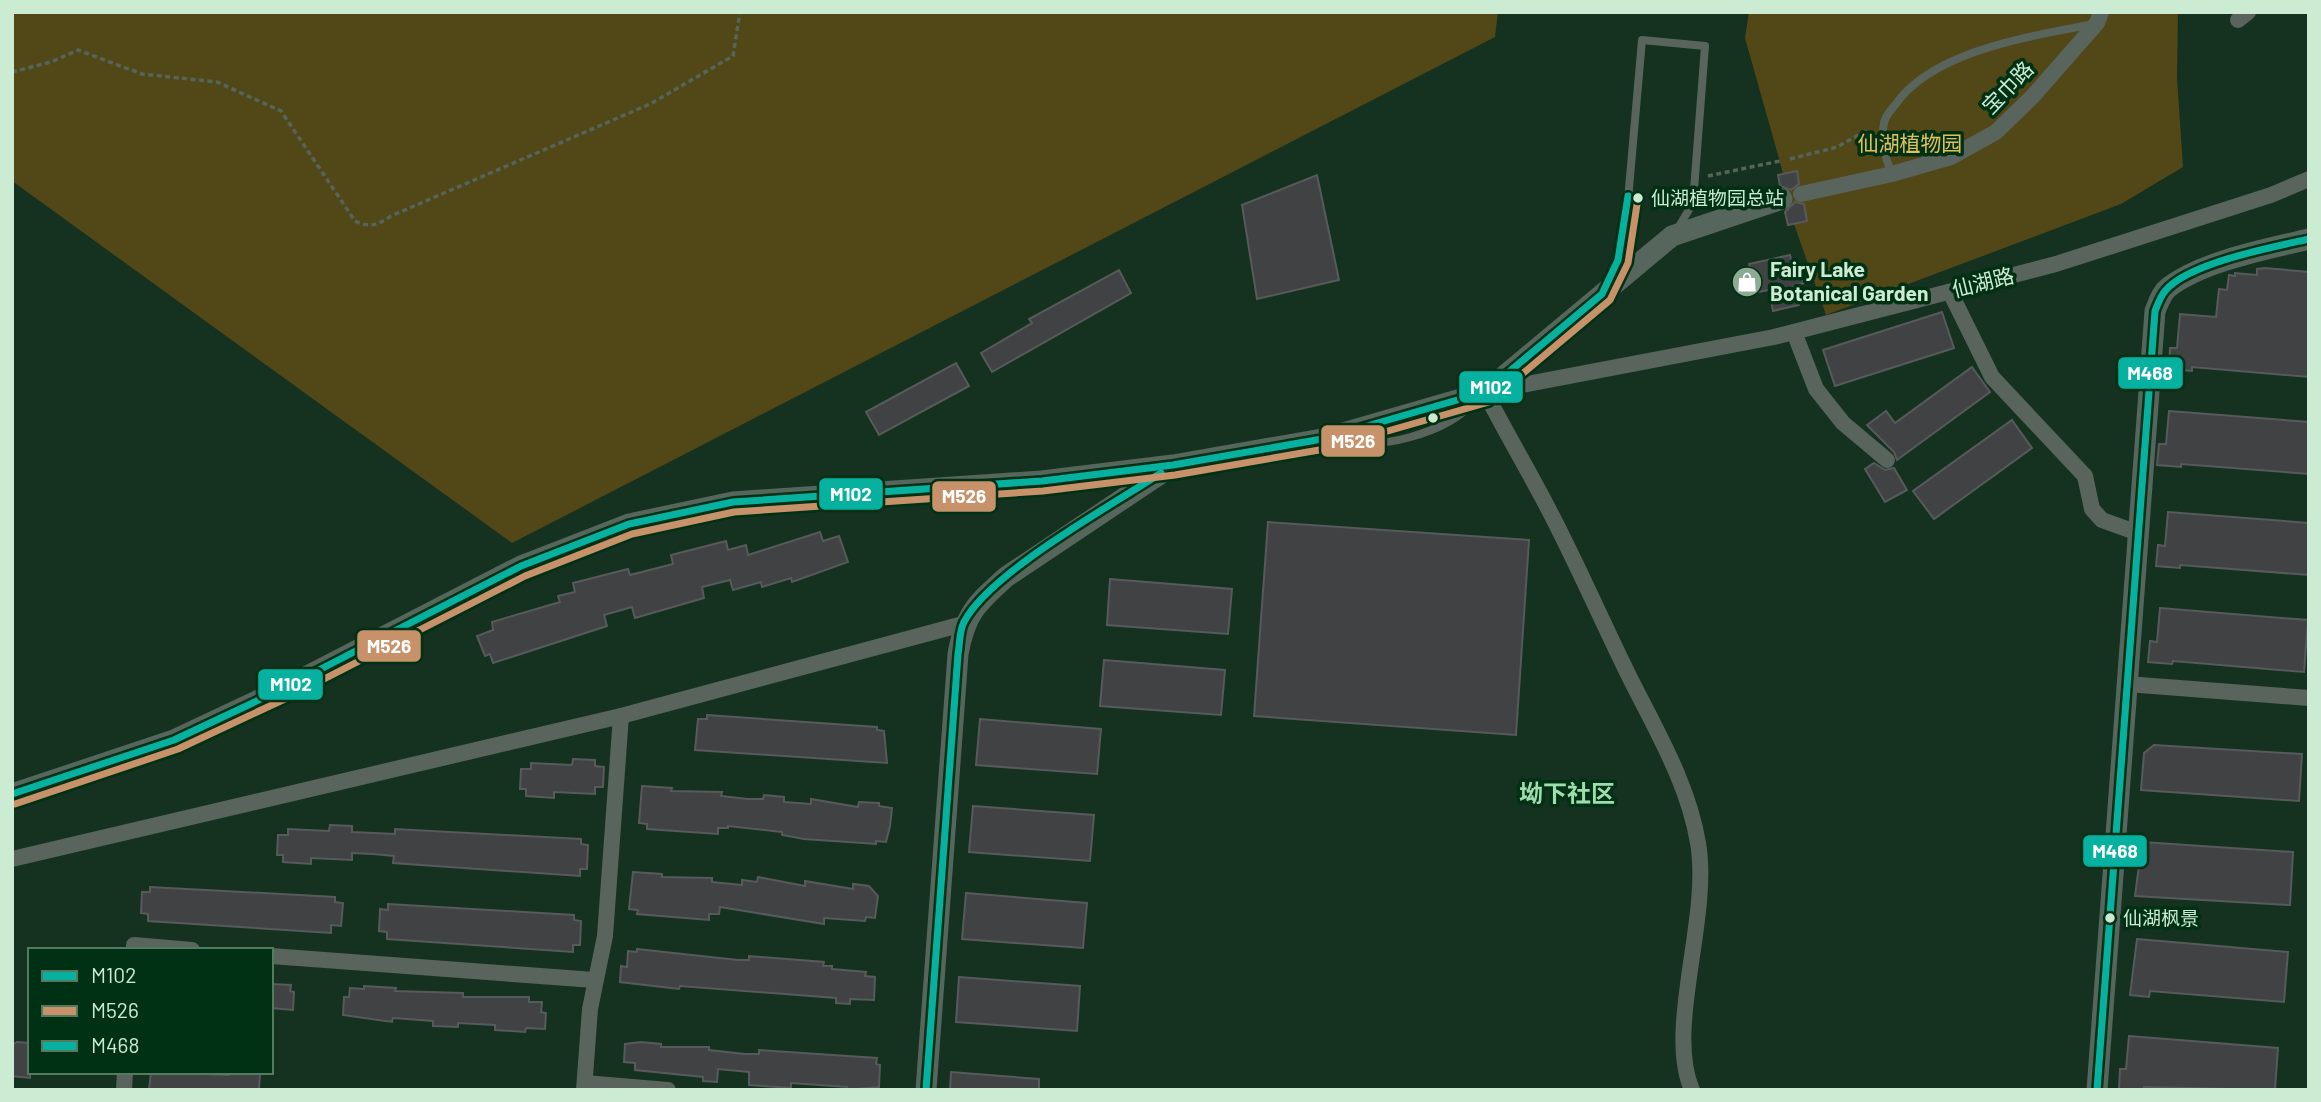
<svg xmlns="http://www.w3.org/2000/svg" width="2321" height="1102" font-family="Barlow,'Noto Sans SC',sans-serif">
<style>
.green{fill:#524716}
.building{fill:#404243;stroke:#575a5b;stroke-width:2}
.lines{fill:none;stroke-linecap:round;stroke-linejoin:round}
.path{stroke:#56655b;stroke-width:3.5;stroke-dasharray:5 3.5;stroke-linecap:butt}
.lane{stroke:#58645c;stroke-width:8}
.street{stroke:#58645c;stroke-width:16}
.secondary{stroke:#56665c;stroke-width:21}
.bus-1-casing{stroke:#003114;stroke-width:12}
.bus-2-casing{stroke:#003114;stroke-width:12}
.bus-3-casing{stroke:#003114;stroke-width:12}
.bus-1{stroke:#07b1a0;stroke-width:7}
.bus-2{stroke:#c7916a;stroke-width:7}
.bus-3{stroke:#07b1a0;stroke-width:7}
.bus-dot{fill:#ccebd3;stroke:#003114;stroke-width:2.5}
.labels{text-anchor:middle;stroke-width:7;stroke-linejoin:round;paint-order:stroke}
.bus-label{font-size:19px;fill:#ccebd3;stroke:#003114;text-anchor:start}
.street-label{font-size:21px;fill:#ccebd3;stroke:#003114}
.park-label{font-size:21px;fill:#e0c05a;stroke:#003114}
.poi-label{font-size:21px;font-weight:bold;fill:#ccebd3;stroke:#003114;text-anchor:start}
.quarter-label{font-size:24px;font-weight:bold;fill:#9edeae;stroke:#003114}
.line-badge{stroke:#003114;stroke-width:2.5}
.badge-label{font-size:19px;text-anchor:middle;font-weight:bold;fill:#fff}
</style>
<rect width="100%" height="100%" fill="#153120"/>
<g class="green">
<path d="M 12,12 L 1498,12 L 1495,37 L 512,543 L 12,181 Z"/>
<path d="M 1749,12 L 2178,12 L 2177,78 L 2183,167 L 2121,204 L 1826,315 L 1794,224 L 1788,225 L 1778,175 L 1783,174 L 1778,155 L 1745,38 Z"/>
</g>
<g class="building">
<path d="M 1797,171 L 1799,184 L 1791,190 L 1780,186 L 1778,175 Z"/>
<path d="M 1317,175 L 1339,280 L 1257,299 L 1242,205 Z"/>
<path d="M 1795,202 L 1804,204 L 1807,221 L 1788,225 L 1785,212 Z"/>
<path d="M 1790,255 L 1792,265 L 1799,263 L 1804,283 L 1794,286 L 1799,305 L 1773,311 L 1769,290 L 1743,295 L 1740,280 L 1752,277 L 1749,264 Z"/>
<path d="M 2265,268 L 2309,272 L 2309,377 L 2192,367 L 2192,371 L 2169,369 L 2170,348 L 2177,348 L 2180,314 L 2216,317 L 2219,289 L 2227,290 L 2229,275 L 2235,276 L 2235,273 L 2257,275 L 2257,269 Z"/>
<path d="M 1119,270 L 1131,293 L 992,372 L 981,353 L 1032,323 L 1029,319 Z"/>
<path d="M 1942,312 L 1954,348 L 1835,386 L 1823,350 Z"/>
<path d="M 956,363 L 969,386 L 879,435 L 866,412 Z"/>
<path d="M 1972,367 L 1990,392 L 1897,460 L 1894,452 L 1867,425 L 1886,411 L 1895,423 Z"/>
<path d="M 2169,411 L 2309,422 L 2309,474 L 2181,464 L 2181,467 L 2157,465 L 2159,444 L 2166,444 Z"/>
<path d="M 2012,420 L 2032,448 L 1934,519 L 1913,491 Z"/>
<path d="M 1874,463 L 1885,470 L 1894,468 L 1907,490 L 1885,502 L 1865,469 Z"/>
<path d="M 2168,512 L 2309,523 L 2309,575 L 2180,565 L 2180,568 L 2156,566 L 2158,545 L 2165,546 Z"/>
<path d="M 1268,522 L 1529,540 L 1516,735 L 1254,716 Z"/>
<path d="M 820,532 L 823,541 L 839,536 L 848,562 L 792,582 L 791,578 L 762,587 L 761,582 L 733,590 L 730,580 L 702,587 L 704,598 L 635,618 L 632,607 L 604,615 L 607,626 L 493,663 L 490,654 L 485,656 L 477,636 L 493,630 L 492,622 L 560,602 L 558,596 L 575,592 L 573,583 L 628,569 L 630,575 L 673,564 L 671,555 L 726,541 L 728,550 L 746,545 L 748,555 Z"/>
<path d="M 1110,579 L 1232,589 L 1228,634 L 1107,625 Z"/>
<path d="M 2160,608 L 2308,620 L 2304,672 L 2173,661 L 2172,664 L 2148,662 L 2150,641 L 2157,642 Z"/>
<path d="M 1104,660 L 1225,670 L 1221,715 L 1100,706 Z"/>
<path d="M 707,715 L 877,727 L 877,730 L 884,731 L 887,763 L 695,750 L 698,719 L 707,719 Z"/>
<path d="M 980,719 L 1101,729 L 1097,774 L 976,765 Z"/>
<path d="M 2154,745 L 2302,754 L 2299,801 L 2141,790 L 2144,753 Z"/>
<path d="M 573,759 L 595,760 L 595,766 L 604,767 L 603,787 L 595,787 L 595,794 L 554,792 L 554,798 L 526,796 L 526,789 L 520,789 L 521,769 L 531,769 L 531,763 L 572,765 Z"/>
<path d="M 642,786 L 672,788 L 671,791 L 722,792 L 721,796 L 748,799 L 763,799 L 764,795 L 784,797 L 784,802 L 811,804 L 811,799 L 858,807 L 859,802 L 879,803 L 879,806 L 892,808 L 890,826 L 886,842 L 876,841 L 876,844 L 804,839 L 782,835 L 782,832 L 728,826 L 728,828 L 718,828 L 718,834 L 647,829 L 647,824 L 639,823 Z"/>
<path d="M 973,806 L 1094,815 L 1090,861 L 969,852 Z"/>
<path d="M 330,825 L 352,826 L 352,832 L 395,834 L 395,829 L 581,839 L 581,844 L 588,845 L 587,869 L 580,869 L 580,876 L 393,863 L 394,856 L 373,854 L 352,853 L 352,860 L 311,858 L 311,864 L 283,862 L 283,855 L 277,855 L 278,835 L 288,835 L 288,829 L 329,831 Z"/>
<path d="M 2142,842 L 2293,852 L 2290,905 L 2135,896 Z"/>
<path d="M 633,872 L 662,874 L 662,877 L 712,878 L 712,882 L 742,885 L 742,880 L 757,882 L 758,877 L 805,886 L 805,881 L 853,889 L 853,884 L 869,886 L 878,896 L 875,918 L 866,917 L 865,921 L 824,918 L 824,924 L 720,907 L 719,914 L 709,914 L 709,920 L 637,914 L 638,910 L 629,909 Z"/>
<path d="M 150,887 L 335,897 L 335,902 L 343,903 L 341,926 L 331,925 L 331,933 L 148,921 L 148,914 L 141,913 L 142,892 L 150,892 Z"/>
<path d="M 966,893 L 1087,903 L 1083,948 L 962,939 Z"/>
<path d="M 388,904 L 574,915 L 574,920 L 581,921 L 580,945 L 573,945 L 573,952 L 387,939 L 387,932 L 379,931 L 380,909 L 388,910 Z"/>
<path d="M 2137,939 L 2288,952 L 2284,1002 L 2150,991 L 2149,997 L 2130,995 Z"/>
<path d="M 637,949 L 738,960 L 749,960 L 749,956 L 824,962 L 823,966 L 832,966 L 832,969 L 866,972 L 865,976 L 875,977 L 874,1000 L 850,999 L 850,1004 L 836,1003 L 836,998 L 680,986 L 679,989 L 620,982 L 621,966 L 627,967 L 628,951 L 637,952 Z"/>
<path d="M 959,977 L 1080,986 L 1077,1031 L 956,1022 Z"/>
<path d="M 271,984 L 291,985 L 290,991 L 294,992 L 293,1010 L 271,1008 Z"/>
<path d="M 364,986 L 396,988 L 395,991 L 463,993 L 463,997 L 529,997 L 529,1002 L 542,1002 L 541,1012 L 546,1013 L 545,1029 L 526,1028 L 525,1032 L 495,1030 L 495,1025 L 458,1023 L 458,1027 L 433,1026 L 433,1021 L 393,1018 L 392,1022 L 343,1015 L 344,997 L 349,997 L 350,988 L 364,989 Z"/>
<path d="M 2129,1036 L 2278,1048 L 2275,1090 L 2144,1087 L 2144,1090 L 2119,1090 L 2120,1069 L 2126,1069 Z"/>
<path d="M 17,1042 L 30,1043 L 30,1078 L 12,1076 L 12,1045 Z"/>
<path d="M 641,1042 L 661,1044 L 661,1047 L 709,1047 L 709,1050 L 745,1054 L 759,1054 L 759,1050 L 877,1058 L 876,1064 L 880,1065 L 879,1087 L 846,1090 L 847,1087 L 791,1083 L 791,1088 L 749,1085 L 749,1072 L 718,1069 L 717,1082 L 703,1081 L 703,1077 L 635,1070 L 635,1063 L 624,1062 L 625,1044 Z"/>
<path d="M 151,1072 L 229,1075 L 230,1072 L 260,1073 L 259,1090 L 149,1090 Z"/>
<path d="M 951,1072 L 1039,1079 L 1039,1090 L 950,1090 Z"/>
</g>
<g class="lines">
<g class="path">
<path d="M 12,72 L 51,62 L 78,50 L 142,74 L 217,82 L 281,111 L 355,221 C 369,228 378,225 391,216 L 650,104 L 733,56 L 740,12"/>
<path d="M 1790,159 L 1837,147 L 1869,129"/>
<path d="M 1708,176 L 1780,161"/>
</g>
<g class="lane">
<path d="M 1892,174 C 1885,157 1880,141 1884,123 C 1885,116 1891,110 1895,105 C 1933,50 2033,36 2094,24"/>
<path d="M 1609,281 L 1618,260 L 1625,234 L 1642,40 L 1705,46 L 1693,203 L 1678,228"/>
<path d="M 1335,442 C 1375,451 1448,434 1474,401"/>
</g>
<g class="street">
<path d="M 2238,20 L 2248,12"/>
<path d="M 1801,194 L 1892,174 L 1951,157 L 1996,132 L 2033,96 L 2097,23 L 2101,12"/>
<path d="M 1950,292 L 1992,377 L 2085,476 L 2092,509 L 2102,520 L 2138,533"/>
<path d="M 1794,332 L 1816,389 L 1843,423 L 1887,460"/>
<path d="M 2127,684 L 2309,698"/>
<path d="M 12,859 L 621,716 L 963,624"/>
<path d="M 134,950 L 134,945 L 192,950"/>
<path d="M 271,956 L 594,980"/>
<path d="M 585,1083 L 668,1090"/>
<path d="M 124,1090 L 125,1072"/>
<path d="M 584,1090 L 590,1009 L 605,936 L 621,716"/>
<path d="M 1692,1090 C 1665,1029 1711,917 1698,843 C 1688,782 1654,727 1627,672 C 1601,619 1578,566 1551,514 C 1530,473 1506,433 1485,392 L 1774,337 L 2056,264 L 2271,195 L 2309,179"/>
</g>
<g class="secondary">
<path d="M 12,794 L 174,740 L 282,689 L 521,566 L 629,524 L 733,502 L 1042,481 L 1173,465 L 1322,439 L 1485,392 L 1672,236 L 1782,199"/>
<path d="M 926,1090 L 958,654 C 965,614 976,604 1006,577 L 1169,468"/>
<path d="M 2097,1090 L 2155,311 C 2159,302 2161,293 2169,287 C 2203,261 2267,249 2309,239"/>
</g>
<g class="bus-1-casing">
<g id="bus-1">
<path d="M 12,794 L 174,740 L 282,689 L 521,566 L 629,524 L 733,502 L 1042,481 L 1173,465 L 1322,439 L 1485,392 L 1602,294 L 1618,260 L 1628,196"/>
<path d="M 926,1090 L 958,654 C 960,644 959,631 964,622 C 989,573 1112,505 1161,473"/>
</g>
</g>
<g class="bus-2-casing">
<path id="bus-2" d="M 15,804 L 178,749 L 287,698 L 525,576 L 632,534 L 734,512 L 1043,491 L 1175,475 L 1325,449 L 1489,402 L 1610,300 L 1628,263 L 1638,198"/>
</g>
<g class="bus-3-casing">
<path id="bus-3" d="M 2097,1090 L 2155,311 C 2158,304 2160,297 2165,291 C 2188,263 2273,247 2309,239"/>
</g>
<use href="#bus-1" class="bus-1"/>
<use href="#bus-2" class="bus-2"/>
<use href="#bus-3" class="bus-3"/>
</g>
<defs>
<g id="shop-disc" transform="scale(1.575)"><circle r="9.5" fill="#8caa94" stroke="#003114"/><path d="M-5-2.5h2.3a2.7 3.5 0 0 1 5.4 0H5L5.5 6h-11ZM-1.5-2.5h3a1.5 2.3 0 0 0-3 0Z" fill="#fff"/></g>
</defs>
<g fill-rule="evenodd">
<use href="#shop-disc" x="1747" y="282"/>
</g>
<g class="bus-dot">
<circle cx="1638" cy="198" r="6"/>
<circle cx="1433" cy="418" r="6"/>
<circle cx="2110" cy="918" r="6"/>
</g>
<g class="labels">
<g class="bus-label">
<text x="1651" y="205">仙湖植物园总站</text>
<text x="2123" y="925">仙湖枫景</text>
</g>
<g class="street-label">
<text transform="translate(2008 88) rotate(-46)" y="7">宝巾路</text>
<text transform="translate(1983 283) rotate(-14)" y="7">仙湖路</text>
</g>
<g class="park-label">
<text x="1910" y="151">仙湖植物园</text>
</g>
<g class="poi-label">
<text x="1770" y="277">Fairy Lake<tspan x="1770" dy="24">Botanical Garden</tspan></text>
</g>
<g class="quarter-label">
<text x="1567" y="802">坳下社区</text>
</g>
</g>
<g class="line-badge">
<rect x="2117" y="356" width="67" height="34" rx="7" fill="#07b1a0"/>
<rect x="1458" y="370" width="66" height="34" rx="7" fill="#07b1a0"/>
<rect x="1320" y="424" width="66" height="34" rx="7" fill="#c7916a"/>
<rect x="818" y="477" width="66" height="34" rx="7" fill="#07b1a0"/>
<rect x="931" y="480" width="66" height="33" rx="7" fill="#c7916a"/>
<rect x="356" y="629" width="66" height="34" rx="7" fill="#c7916a"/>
<rect x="257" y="668" width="67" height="33" rx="7" fill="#07b1a0"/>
<rect x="2082" y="834" width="66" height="34" rx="7" fill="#07b1a0"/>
</g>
<g class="badge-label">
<text x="2150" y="380">M468</text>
<text x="1491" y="394">M102</text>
<text x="1353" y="448">M526</text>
<text x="851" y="501">M102</text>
<text x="964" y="503">M526</text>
<text x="389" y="653">M526</text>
<text x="291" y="691">M102</text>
<text x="2115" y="858">M468</text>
</g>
<rect width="2321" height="1102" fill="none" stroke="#ccebd3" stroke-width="28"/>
<rect x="28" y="948" width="245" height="126" fill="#003114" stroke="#527b60" stroke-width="2"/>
<rect x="42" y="971" width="35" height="10" fill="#07b1a0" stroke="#527b60" stroke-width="2"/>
<text x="91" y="983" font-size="21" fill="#ccebd3">M102</text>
<rect x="42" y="1006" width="35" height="10" fill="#c7916a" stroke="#527b60" stroke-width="2"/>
<text x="91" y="1018" font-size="21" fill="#ccebd3">M526</text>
<rect x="42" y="1041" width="35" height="10" fill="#07b1a0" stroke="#527b60" stroke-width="2"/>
<text x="91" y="1053" font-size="21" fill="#ccebd3">M468</text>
</svg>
